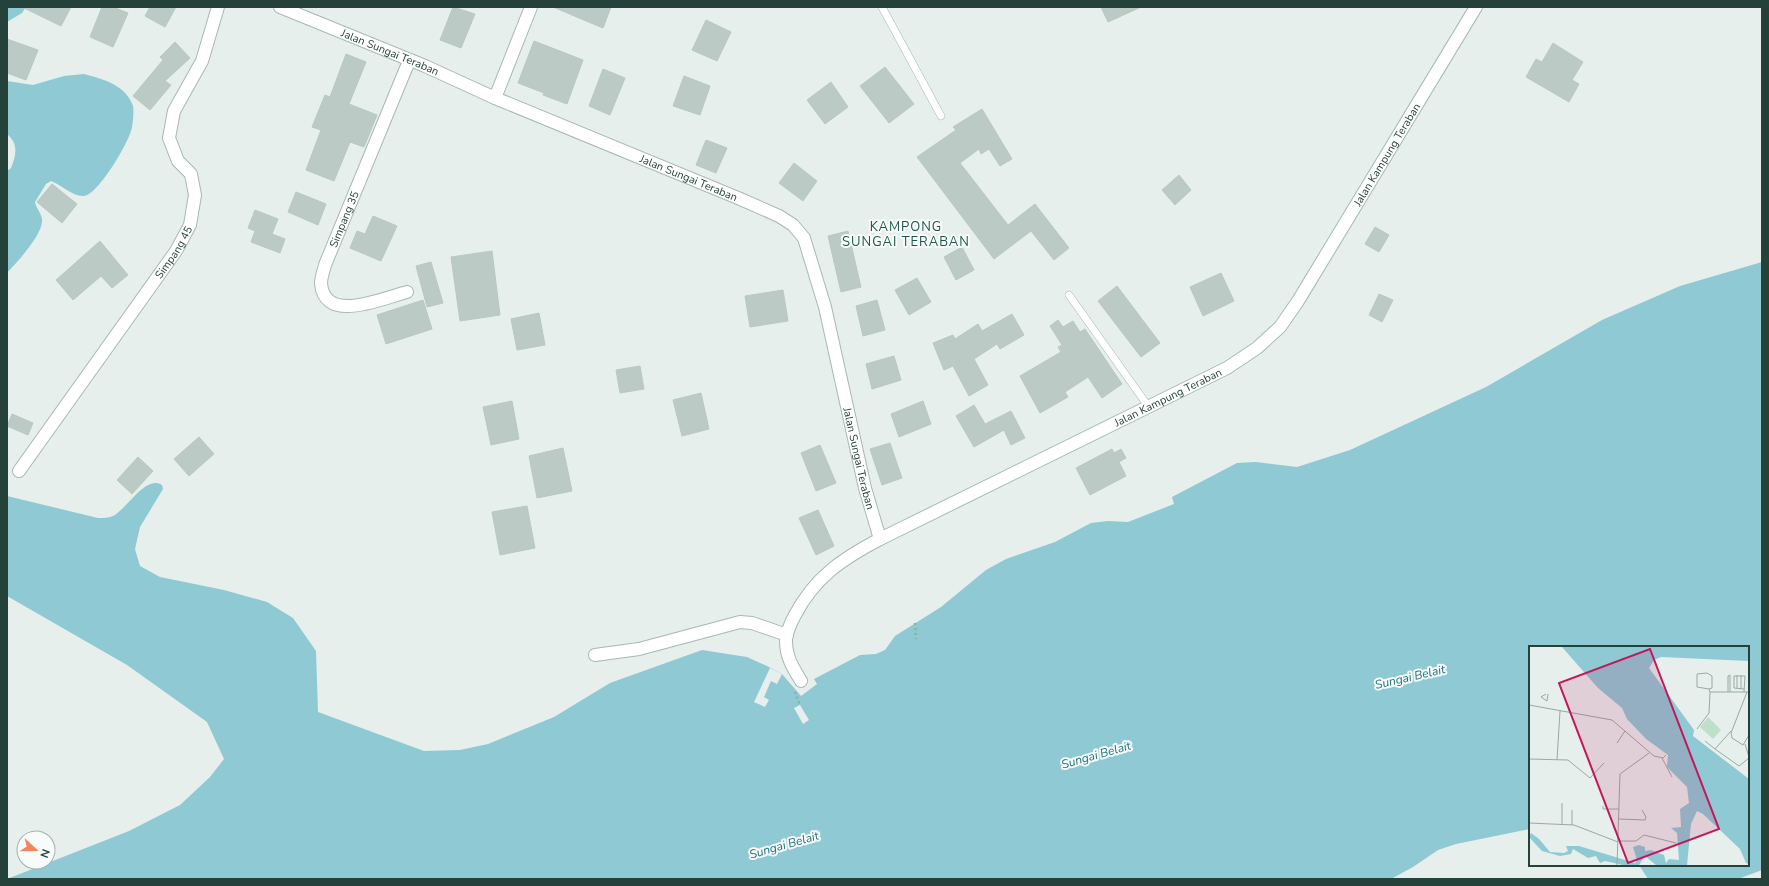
<svg xmlns="http://www.w3.org/2000/svg" width="1769" height="886" font-family="'Nunito Sans',sans-serif">
<style>
.water{fill:#8ec9d4}
.pier{fill:#e6efeb}
.building{fill:#bbcac4;stroke:#b8c9c2}
.lines{fill:none;stroke-linecap:round;stroke-linejoin:round}
.lane-casing{stroke:#a8b8b2;stroke-width:8}
.street-casing{stroke:#a8b8b2;stroke-width:14}
.secondary-casing{stroke:#a4bbb3;stroke-width:14}
.path{stroke:#86b3a5;stroke-width:2.5;stroke-dasharray:2 3;stroke-linecap:butt}
.lane{stroke:#fff;stroke-width:7}
.street{stroke:#fff;stroke-width:12}
.secondary{stroke:#fff;stroke-width:12}
.labels{text-anchor:middle;stroke-width:4;stroke-linejoin:round;paint-order:stroke}
.street-label{font-size:11px;fill:#24423a;stroke:#f7fbf9}
.water-label{font-size:12px;font-style:italic;fill:#1c6f80;stroke:#f7fbf9}
.quarter-label{font-size:13px;letter-spacing:1px;fill:#1f5548;stroke:#f7fbf9}
.inset-road{fill:none;stroke:#98aaa4;stroke-width:1}
.view{fill:#c2185b;fill-opacity:0.15;stroke:#c2185b;stroke-width:2}
.inset-edge{fill:none;stroke:#24423a;stroke-width:2}
</style>
<rect width="100%" height="100%" fill="#e6efeb"/>
<g class="water">
<path d="M 7,7 L 26,7 L 22,13 L 7,22 Z"/>
<path d="M 84,74 C 103,79 126,85 133,106 C 134,111 133,122 132,127 C 130,141 98,195 84,196 C 73,197 62,185 51,181 L 46,184 L 35,202 C 36,208 41,213 42,219 C 44,234 16,263 7,273 L 7,171 L 11,168 C 16,155 19,144 7,134 L 7,81 L 33,85 L 64,76 Z"/>
<path d="M 1762,262 L 1762,879 L 1648,879 L 1639,865 L 1748,865 L 1748,647 L 1530,647 L 1530,829 L 1456,844 L 1438,850 L 1413,867 L 1391,879 L 7,879 L 129,831 L 180,805 L 210,777 L 224,759 L 207,722 L 127,665 L 7,596 L 7,496 L 98,518 C 103,518 108,518 113,516 C 126,510 146,474 162,485 L 163,489 L 140,527 L 135,549 L 140,566 L 160,577 L 224,590 L 267,602 L 293,618 L 316,651 L 318,712 L 424,751 L 460,750 L 488,744 L 554,717 L 610,683 L 702,650 L 747,657 L 767,666 L 782,674 L 801,696 L 817,684 L 814,679 L 860,655 L 876,654 L 885,650 L 895,636 L 941,607 L 986,570 L 1006,559 L 1055,542 L 1091,523 L 1108,521 L 1128,522 L 1174,504 L 1172,497 L 1237,463 L 1256,462 L 1297,467 L 1350,450 L 1486,387 L 1602,320 L 1680,286 Z"/>
</g>
<g class="pier">
<path d="M 770,668 L 782,674 L 777,684 L 771,681 L 764,697 L 769,700 L 765,707 L 754,702 Z"/>
<path d="M 800,705 L 809,720 L 803,724 L 794,708 Z"/>
<path d="M 1762,870 L 1762,879 L 1738,879 Z"/>
</g>
<g class="building">
<path d="M 22,7 L 71,7 L 61,26 Z"/>
<path d="M 102,7 L 113,7 L 128,13 L 113,47 L 90,37 Z"/>
<path d="M 150,7 L 176,7 L 165,27 L 145,16 Z"/>
<path d="M 453,7 L 475,14 L 461,48 L 440,40 Z"/>
<path d="M 553,7 L 611,7 L 603,28 Z"/>
<path d="M 1101,7 L 1141,7 L 1108,22 Z"/>
<path d="M 706,20 L 731,32 L 717,61 L 692,50 Z"/>
<path d="M 7,39 L 38,50 L 26,80 L 7,73 Z"/>
<path d="M 534,41 L 583,60 L 567,104 L 543,95 L 544,93 L 518,83 Z"/>
<path d="M 175,42 L 190,58 L 165,81 L 171,85 L 150,110 L 133,96 L 163,60 L 160,57 Z"/>
<path d="M 1553,43 L 1583,62 L 1572,80 L 1579,84 L 1569,102 L 1526,77 L 1536,59 L 1542,62 Z"/>
<path d="M 346,54 L 366,62 L 349,104 L 377,115 L 364,147 L 350,142 L 334,181 L 306,170 L 321,130 L 312,127 L 325,95 L 330,97 Z"/>
<path d="M 885,67 L 914,104 L 889,123 L 860,86 Z"/>
<path d="M 603,69 L 625,78 L 610,115 L 589,106 Z"/>
<path d="M 684,76 L 710,86 L 700,115 L 673,106 Z"/>
<path d="M 831,82 L 848,107 L 825,124 L 807,100 Z"/>
<path d="M 982,109 L 1012,159 L 1000,166 L 989,149 L 981,154 L 979,149 L 960,163 L 1008,225 L 1035,204 L 1069,248 L 1054,260 L 1031,231 L 994,259 L 917,157 L 956,130 L 953,127 Z"/>
<path d="M 706,140 L 727,148 L 716,173 L 696,165 Z"/>
<path d="M 794,163 L 817,181 L 803,201 L 779,183 Z"/>
<path d="M 1179,175 L 1191,190 L 1175,205 L 1162,190 Z"/>
<path d="M 52,184 L 77,204 L 62,223 L 37,202 Z"/>
<path d="M 296,192 L 326,204 L 318,225 L 288,212 Z"/>
<path d="M 255,210 L 278,219 L 272,234 L 285,239 L 280,253 L 251,242 L 255,231 L 248,228 Z"/>
<path d="M 373,216 L 397,226 L 381,261 L 350,248 L 357,231 L 365,234 Z"/>
<path d="M 1375,227 L 1389,235 L 1379,252 L 1365,244 Z"/>
<path d="M 848,231 L 861,287 L 841,292 L 828,236 Z"/>
<path d="M 100,241 L 128,275 L 112,288 L 101,276 L 73,300 L 56,280 Z"/>
<path d="M 962,247 L 974,270 L 956,280 L 944,257 Z"/>
<path d="M 492,251 L 500,315 L 460,321 L 451,257 Z"/>
<path d="M 431,262 L 443,303 L 427,307 L 416,266 Z"/>
<path d="M 1221,273 L 1234,301 L 1203,316 L 1190,287 Z"/>
<path d="M 917,278 L 931,302 L 909,315 L 895,290 Z"/>
<path d="M 1117,286 L 1160,343 L 1141,357 L 1098,301 Z"/>
<path d="M 783,290 L 788,321 L 750,327 L 745,296 Z"/>
<path d="M 1379,294 L 1393,300 L 1382,322 L 1369,315 Z"/>
<path d="M 423,300 L 432,329 L 386,344 L 377,315 Z"/>
<path d="M 877,300 L 885,330 L 863,336 L 856,306 Z"/>
<path d="M 539,313 L 545,345 L 517,350 L 511,319 Z"/>
<path d="M 1012,314 L 1024,335 L 1000,349 L 997,344 L 974,359 L 988,385 L 969,396 L 953,366 L 944,370 L 933,343 L 953,335 L 955,339 L 978,324 L 982,331 Z"/>
<path d="M 1058,320 L 1063,327 L 1073,321 L 1080,332 L 1085,329 L 1122,384 L 1102,398 L 1088,377 L 1065,392 L 1068,397 L 1040,413 L 1020,376 L 1061,352 L 1058,347 L 1062,345 L 1050,326 Z"/>
<path d="M 894,356 L 901,380 L 872,389 L 866,364 Z"/>
<path d="M 640,366 L 644,389 L 620,393 L 616,370 Z"/>
<path d="M 701,393 L 709,429 L 682,436 L 673,400 Z"/>
<path d="M 512,401 L 519,439 L 491,445 L 483,407 Z"/>
<path d="M 923,401 L 931,424 L 899,437 L 891,414 Z"/>
<path d="M 974,405 L 985,424 L 1011,411 L 1025,438 L 1011,445 L 1004,430 L 974,447 L 956,416 Z"/>
<path d="M 12,414 L 33,423 L 28,435 L 7,426 Z"/>
<path d="M 199,437 L 214,454 L 189,476 L 174,459 Z"/>
<path d="M 890,443 L 902,478 L 882,485 L 870,449 Z"/>
<path d="M 820,445 L 836,483 L 816,491 L 801,453 Z"/>
<path d="M 563,448 L 572,491 L 537,498 L 529,456 Z"/>
<path d="M 1112,449 L 1114,453 L 1121,449 L 1126,458 L 1119,462 L 1126,476 L 1090,495 L 1076,468 Z"/>
<path d="M 138,457 L 153,471 L 132,494 L 117,480 Z"/>
<path d="M 527,506 L 535,548 L 500,555 L 492,512 Z"/>
<path d="M 818,510 L 834,546 L 816,555 L 799,518 Z"/>
</g>
<g class="lines">
<g class="lane-casing">
<g id="lane">
<path d="M 882,7 L 941,116"/>
<path d="M 1069,295 L 1148,406"/>
</g>
</g>
<g class="street-casing">
<g id="street">
<path id="s1" d="M 280,7 L 425,66 L 495,98 L 738,198 L 779,216 L 793,225 L 804,238 L 825,307 L 865,488 L 880,539 C 842,559 815,577 795,615 C 791,622 786,634 786,641 C 786,657 793,668 801,681"/>
<path d="M 495,98 L 531,7"/>
<path id="s2" d="M 407,292 C 383,298 324,325 321,283 C 321,277 324,270 325,265 L 409,61"/>
<path id="s3" d="M 19,471 L 176,251 L 190,225 L 195,195 L 191,174 L 178,161 L 169,138 L 174,111 L 202,61 L 218,7"/>
<path d="M 595,655 L 639,649 L 740,622 L 752,623 L 787,635"/>
</g>
</g>
<g class="secondary-casing">
<g id="secondary">
<path id="s4" d="M 880,539 L 1227,368 L 1257,348 L 1280,327 L 1298,301 L 1476,7"/>
</g>
</g>
<g class="path">
<path d="M 915,623 L 916,639"/>
<path d="M 795,692 L 800,705"/>
</g>
<use href="#lane" class="lane"/>
<use href="#street" class="street"/>
<use href="#secondary" class="secondary"/>
</g>
<g class="labels">
<g class="street-label">
<text dy="4" stroke="none"><textPath href="#s1" startOffset="119">Jalan Sungai Teraban</textPath></text>
<text dy="4" stroke="none"><textPath href="#s4" startOffset="657">Jalan Kampung Teraban</textPath></text>
<text dy="4" stroke="none"><textPath href="#s1" startOffset="443">Jalan Sungai Teraban</textPath></text>
<text dy="4" stroke="none"><textPath href="#s2" startOffset="169">Simpang 35</textPath></text>
<text dy="4" stroke="none"><textPath href="#s3" startOffset="268">Simpang 45</textPath></text>
<text dy="4" stroke="none"><textPath href="#s4" startOffset="321">Jalan Kampung Teraban</textPath></text>
<text dy="4" stroke="none"><textPath href="#s1" startOffset="802">Jalan Sungai Teraban</textPath></text>
</g>
<g class="water-label">
<text transform="translate(1410 677) rotate(-13)" y="4">Sungai Belait</text>
<text transform="translate(1096 755) rotate(-16)" y="4">Sungai Belait</text>
<text transform="translate(784 845) rotate(-16)" y="4">Sungai Belait</text>
</g>
<g class="quarter-label">
<text x="906" y="231">KAMPONG<tspan x="906" dy="15">SUNGAI TERABAN</tspan></text>
</g>
</g>
<g transform="translate(1529 646)">
<rect width="220" height="220" fill="#e6efeb"/>
<path d="M 179,71 L 192,84 L 184,93 L 171,81 Z" fill="#bfe0c8"/>
<path d="M 33,1 L 220,1 L 220,15 L 132,11 L 125,14 L 120,22 L 165,84 L 164,90 L 220,133 L 220,218 L 217,217 L 211,203 L 174,168 L 168,165 L 162,178 L 158,219 L 127,219 L 116,210 L 110,219 L 94,219 L 76,215 L 71,217 L 67,210 L 59,212 L 44,203 L 42,208 L 31,210 L 13,205 L 0,191 L 2,187 L 10,193 L 21,206 L 35,207 L 39,205 L 37,200 L 50,200 L 106,217 L 108,214 L 104,201 L 110,199 L 116,201 L 116,205 L 122,204 L 135,209 L 137,217 L 140,213 L 150,214 L 148,187 L 142,182 L 152,181 L 151,163 L 160,157 L 158,141 L 138,121 L 139,109 L 117,93 L 98,73 L 93,62 L 69,42 Z" fill="#8ec9d4"/>
<path class="inset-road" d="M 208,42 L 208,29M 180,43 L 183,42 L 183,30 L 178,27 L 168,28 L 168,41 L 180,43 L 181,46M 212,43 L 212,29M 215,43 L 205,42 L 205,30 L 216,30 L 215,46M 181,46 L 220,46M 199,46 L 199,30 L 201,29 L 201,46M 218,46 L 202,87 L 203,92 L 214,99 L 220,89M 17,48 L 12,51 L 18,55 L 19,48M 0,59 L 83,74 L 125,110 L 134,112 L 137,109M 168,83 L 180,67 L 181,46M 202,85 L 186,103 L 210,120 L 220,112M 176,95 L 186,103M 88,97 L 96,85M 216,98 L 220,111M 133,112 L 143,131M 0,113 L 39,114 L 61,132 L 75,117M 28,114 L 31,65M 74,160 L 74,163 L 90,163M 90,173 L 116,174 L 117,171 L 113,164M 0,177 L 45,179 L 89,196M 33,178 L 33,157M 43,179 L 43,164M 89,195 L 107,195 L 115,189 L 147,197M 88,219 L 91,128 L 120,107"/>
<path class="view" d="M 121,3 L 190,183 L 99,217 L 30,37 Z"/>
<rect width="220" height="220" class="inset-edge"/>
</g>
<rect width="1769" height="886" fill="none" stroke="#24423a" stroke-width="16"/>
<g transform="translate(36 850) rotate(111)"><circle r="19" fill="#f7fbf9" stroke="#a3b1ad"/>
<path d="M0-3L7 15L0 10L-7 15Z" fill="#f4845f"/>
<text y="-6" font-size="11" font-weight="bold" text-anchor="middle" fill="#24423a">N</text>
</g>
</svg>
